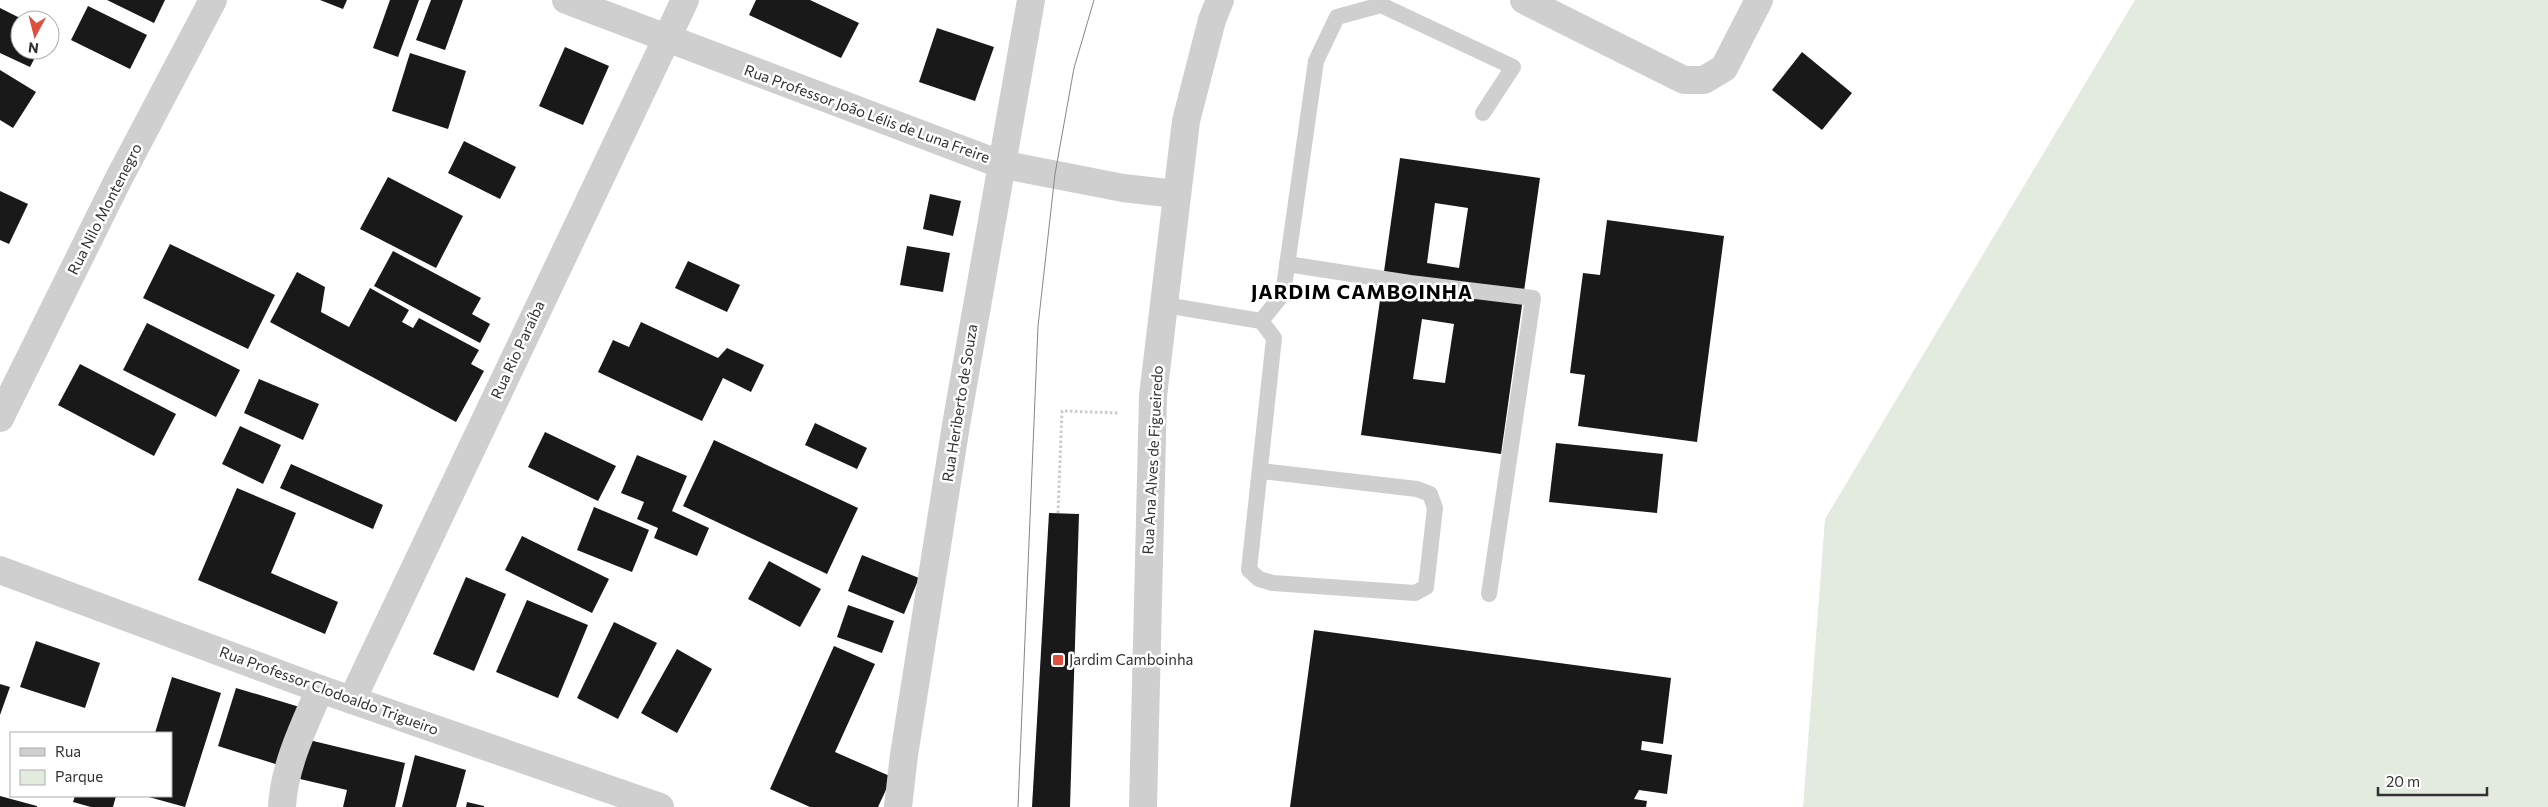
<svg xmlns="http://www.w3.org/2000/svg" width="2548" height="807" font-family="Commissioner,sans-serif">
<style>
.green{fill:#e3ebdf}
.building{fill:#191919;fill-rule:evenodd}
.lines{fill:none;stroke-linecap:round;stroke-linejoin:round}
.path{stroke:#ccc;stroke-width:3;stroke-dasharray:2.5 2.5;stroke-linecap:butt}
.lane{stroke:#cfcfcf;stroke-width:16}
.street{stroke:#cfcfcf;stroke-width:28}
.tram{stroke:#878787;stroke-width:1}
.poi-dot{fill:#de4f3f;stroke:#fff;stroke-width:2}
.labels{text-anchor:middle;stroke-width:5;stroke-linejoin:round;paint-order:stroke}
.street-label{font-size:15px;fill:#323232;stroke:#fff}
.poi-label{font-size:15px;fill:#323232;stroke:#fff;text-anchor:start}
.district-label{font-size:20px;font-weight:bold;letter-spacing:1px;fill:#000;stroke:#fff}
</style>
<rect width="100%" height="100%" fill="#fff"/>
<path class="green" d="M 2135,0 L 2548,0 L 2548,807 L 1803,807 L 1825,519 Z"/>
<g class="building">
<path d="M 107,0 L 165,0 L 154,23 Z"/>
<path d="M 320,0 L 347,0 L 343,9 Z"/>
<path d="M 390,0 L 419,0 L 398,57 L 373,48 Z"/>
<path d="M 431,0 L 463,0 L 445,50 L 416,40 Z"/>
<path d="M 756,0 L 810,0 L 859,23 L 841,58 L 749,15 Z"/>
<path d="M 88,6 L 147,35 L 130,69 L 71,40 Z"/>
<path d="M 0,8 L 24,20 L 20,20 L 20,50 L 39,50 L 30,67 L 0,53 Z"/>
<path d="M 937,28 L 994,47 L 975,101 L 919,82 Z"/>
<path d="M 565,47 L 609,66 L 583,125 L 539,106 Z"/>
<path d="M 1802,52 L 1852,93 L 1822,130 L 1772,90 Z"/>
<path d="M 410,53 L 466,71 L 448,129 L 392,111 Z"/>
<path d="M 0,70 L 36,92 L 13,128 L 0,120 Z"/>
<path d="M 464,141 L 516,167 L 500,199 L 448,173 Z"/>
<path d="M 1400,158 L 1540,178 L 1501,454 L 1361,435 ZM 1435,203 L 1468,208 L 1459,268 L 1427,263 ZM 1422,319 L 1454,324 L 1445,383 L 1413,379 Z"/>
<path d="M 388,177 L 463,216 L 436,268 L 360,229 Z"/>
<path d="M 0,191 L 28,204 L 9,244 L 0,240 Z"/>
<path d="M 930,194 L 961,201 L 953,236 L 923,229 Z"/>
<path d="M 1607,220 L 1724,236 L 1697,442 L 1578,426 L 1585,375 L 1570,373 L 1583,273 L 1600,275 Z"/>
<path d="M 170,244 L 275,295 L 248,349 L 143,298 Z"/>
<path d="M 907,246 L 950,253 L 943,292 L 900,285 Z"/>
<path d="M 393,251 L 481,298 L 472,314 L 490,324 L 480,343 L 374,286 Z"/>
<path d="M 688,261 L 740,285 L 727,312 L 675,288 Z"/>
<path d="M 297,272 L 325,287 L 321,312 L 349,327 L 370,288 L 409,310 L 402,322 L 413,328 L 419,318 L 479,350 L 471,364 L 484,371 L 456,422 L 270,322 Z"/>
<path d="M 641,322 L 718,358 L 727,348 L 764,365 L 751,392 L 723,378 L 702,421 L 598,372 L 613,340 L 629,347 Z"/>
<path d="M 147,323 L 240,370 L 216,417 L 123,370 Z"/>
<path d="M 80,364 L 176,414 L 154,456 L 58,405 Z"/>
<path d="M 259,379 L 319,404 L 303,440 L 244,413 Z"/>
<path d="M 815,423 L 867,448 L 857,469 L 805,445 Z"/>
<path d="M 240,426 L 281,445 L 263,484 L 222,464 Z"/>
<path d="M 545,432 L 616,466 L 598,501 L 528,467 Z"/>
<path d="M 714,440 L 858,508 L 827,574 L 683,506 Z"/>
<path d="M 1556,443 L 1663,454 L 1657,513 L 1549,502 Z"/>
<path d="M 637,455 L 687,476 L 672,511 L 709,528 L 697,556 L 654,538 L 658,528 L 637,519 L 644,502 L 621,493 Z"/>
<path d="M 291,464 L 383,505 L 373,529 L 280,488 Z"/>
<path d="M 237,488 L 296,513 L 271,573 L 338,602 L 325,634 L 198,580 Z"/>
<path d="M 594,507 L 649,530 L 632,572 L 577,550 Z"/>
<path d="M 1049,513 L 1079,514 L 1070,807 L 1032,807 Z"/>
<path d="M 522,536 L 609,579 L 592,613 L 505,570 Z"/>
<path d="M 862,555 L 919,578 L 904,614 L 848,591 Z"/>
<path d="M 769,561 L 821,589 L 800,627 L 748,599 Z"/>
<path d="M 466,577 L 506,594 L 474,671 L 433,654 Z"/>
<path d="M 527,600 L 588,625 L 558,698 L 496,672 Z"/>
<path d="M 848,605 L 894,621 L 882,653 L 837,637 Z"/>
<path d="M 614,622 L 657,643 L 618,719 L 577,698 Z"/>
<path d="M 1314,630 L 1671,678 L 1663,744 L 1642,741 L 1641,750 L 1672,755 L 1667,794 L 1639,790 L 1634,799 L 1647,801 L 1646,807 L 1290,807 Z"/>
<path d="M 36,641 L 100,663 L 85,708 L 20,687 Z"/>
<path d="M 834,646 L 875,664 L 835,752 L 892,777 L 878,807 L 810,807 L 770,789 Z"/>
<path d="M 677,649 L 712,669 L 677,733 L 641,713 Z"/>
<path d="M 172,677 L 221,693 L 185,807 L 145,796 L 171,796 L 171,733 L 155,733 Z"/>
<path d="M 0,684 L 10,687 L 0,715 Z"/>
<path d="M 236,688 L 303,708 L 285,767 L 218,746 Z"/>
<path d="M 309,740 L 405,763 L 395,807 L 343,807 L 347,790 L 300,779 Z"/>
<path d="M 415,755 L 466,770 L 456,807 L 402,807 Z"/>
<path d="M 0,796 L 37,806 L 37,807 L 0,807 Z"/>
<path d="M 75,796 L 116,796 L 113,807 L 91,807 L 73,802 Z"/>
<path d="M 467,802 L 484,806 L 484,807 L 466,807 Z"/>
</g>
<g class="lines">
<path class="path" d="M 1058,513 L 1062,411 L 1119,413"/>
<g class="lane">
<path d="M 1287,264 L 1410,283 L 1533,298 L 1489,594"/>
<path d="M 1165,305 L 1261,321 L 1274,338 L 1249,570 L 1259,579 L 1273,583 L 1415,593 L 1426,587 L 1435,508 L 1430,494 L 1417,489 L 1261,471"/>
<path d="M 1261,321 L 1283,294 L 1316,61 L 1337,17 L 1381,5 L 1513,67 L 1483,113"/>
</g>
<g class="street">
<path d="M 566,0 L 1000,164 L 1123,188 L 1176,194"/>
<path d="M 1524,0 L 1684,80 L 1704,80 L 1724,68 L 1759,0"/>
<path d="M 0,418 L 118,180 L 213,0"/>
<path d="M 0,570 L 320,689 L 660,807"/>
<path d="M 352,700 L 685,0"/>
<path d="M 282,807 C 284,766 304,726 320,689"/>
<path d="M 898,807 L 904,755 L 956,425 L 1031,0"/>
<path d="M 1143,807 L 1153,396 L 1186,121 L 1212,20 L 1220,0"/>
</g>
<path class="tram" d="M 1018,807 L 1038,326 L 1055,174 L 1074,68 L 1094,0"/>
</g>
<rect class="poi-dot" x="1052" y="654" width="12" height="12" rx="2.5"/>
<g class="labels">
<g class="street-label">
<text transform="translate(867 114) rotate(20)" y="5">Rua Professor João Lélis de Luna Freire</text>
<text transform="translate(105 209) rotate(-63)" y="5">Rua Nilo Montenegro</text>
<text transform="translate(518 350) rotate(-65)" y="5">Rua Rio Paraíba</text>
<text transform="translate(960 403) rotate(-81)" y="5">Rua Heriberto de Souza</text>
<text transform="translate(1153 460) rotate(-87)" y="5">Rua Ana Alves de Figueiredo</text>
<text transform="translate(329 691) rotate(20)" y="5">Rua Professor Clodoaldo Trigueiro</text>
</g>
<g class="poi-label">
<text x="1069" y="665">Jardim Camboinha</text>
</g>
<g class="district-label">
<text x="1362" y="299">JARDIM CAMBOINHA</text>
</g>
</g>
<rect x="10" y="732" width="162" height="65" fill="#ffffff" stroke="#adadad"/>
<rect x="20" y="748" width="25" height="8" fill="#cfcfcf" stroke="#adadad"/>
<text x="55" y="757" font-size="15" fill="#323232">Rua</text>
<rect x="20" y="770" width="25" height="15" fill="#e3ebdf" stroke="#adadad"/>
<text x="55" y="782" font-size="15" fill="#323232">Parque</text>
<g transform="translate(35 35) rotate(187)"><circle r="24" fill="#ffffff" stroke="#adadad"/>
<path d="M0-4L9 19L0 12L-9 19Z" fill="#de4f3f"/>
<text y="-8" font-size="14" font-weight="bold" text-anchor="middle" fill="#323232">N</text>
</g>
<path d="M2378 787v8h109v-8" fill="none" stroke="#323232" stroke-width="2.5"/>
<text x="2386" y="787" font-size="15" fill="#323232" stroke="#ffffff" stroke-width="4" paint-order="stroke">20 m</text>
</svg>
